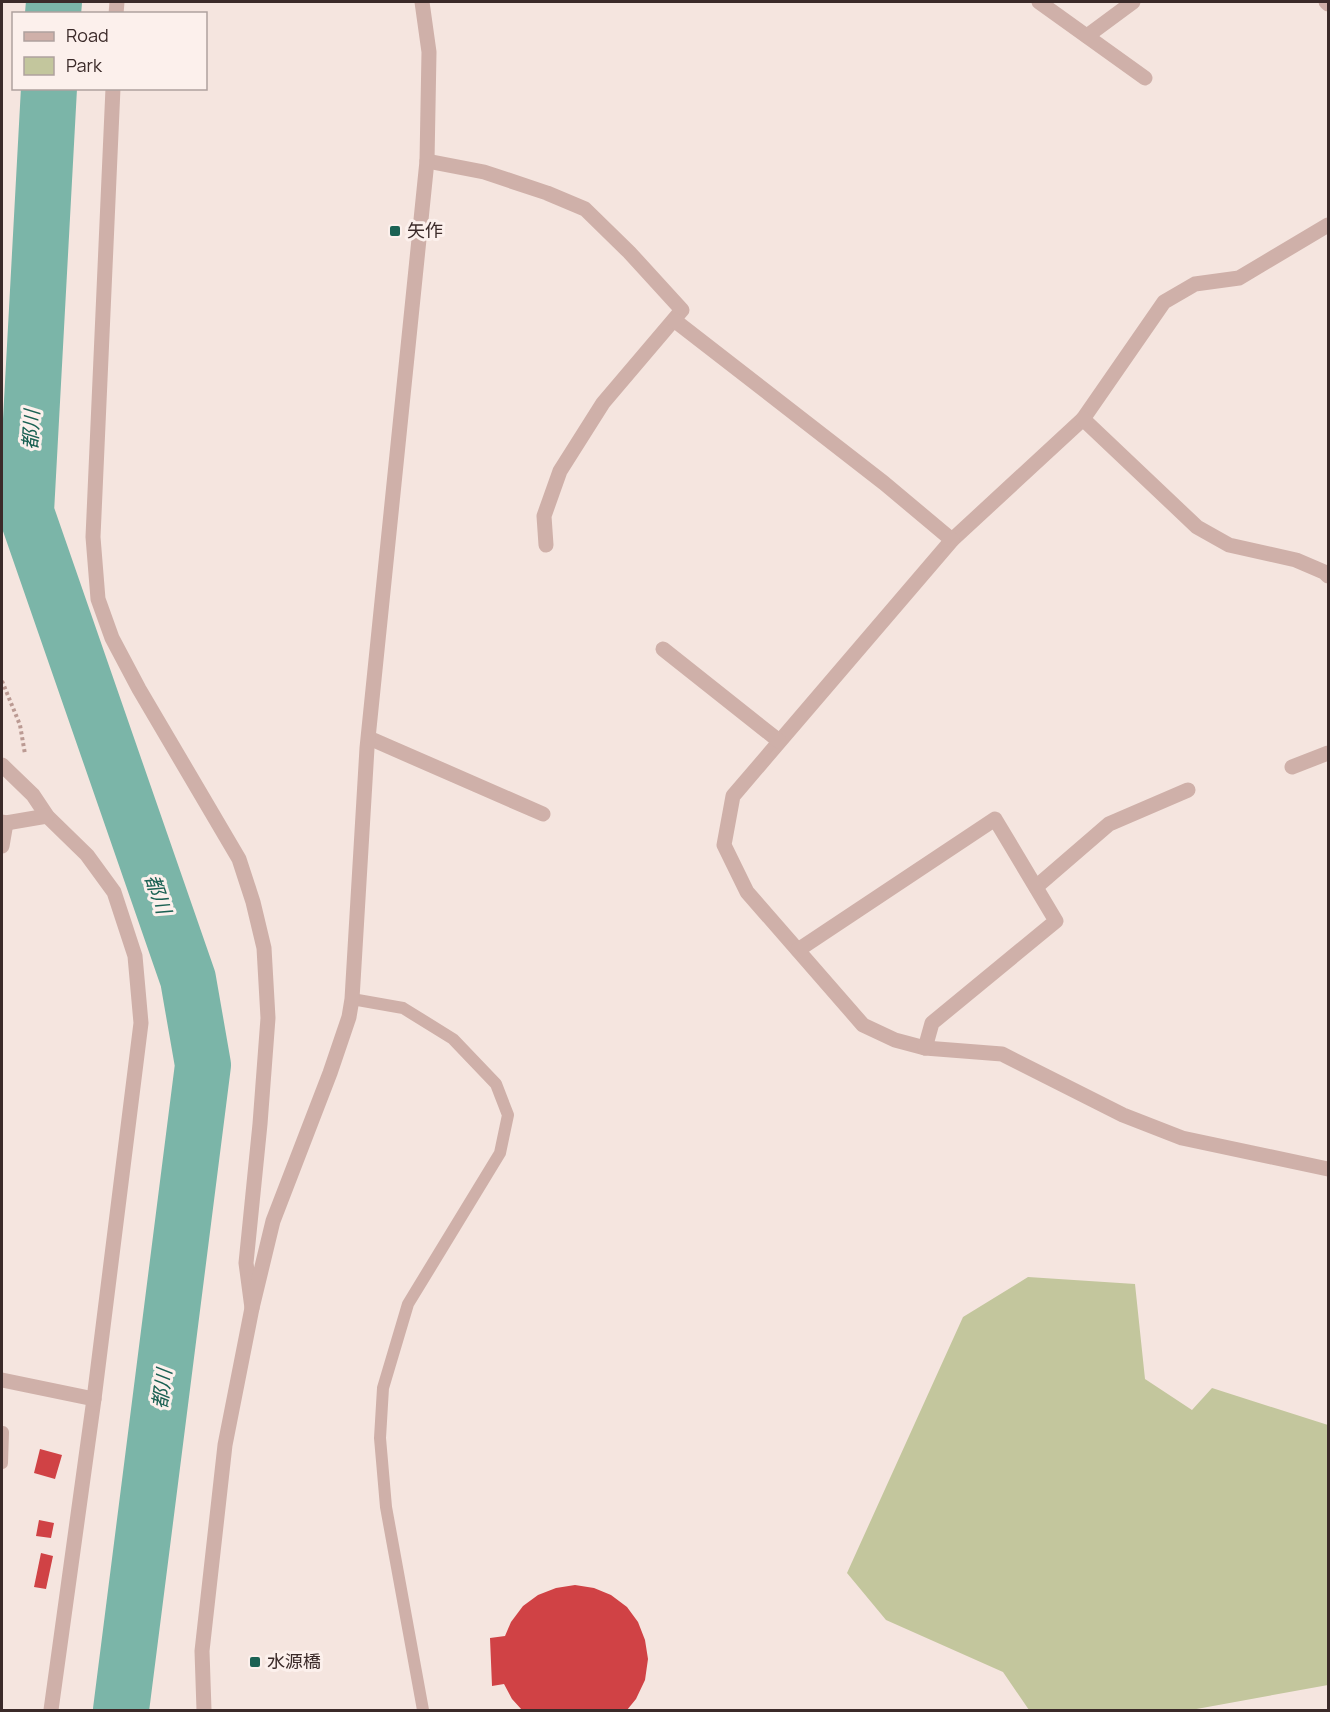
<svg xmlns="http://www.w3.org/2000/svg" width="1330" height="1712" font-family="Manrope,'Noto Sans JP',sans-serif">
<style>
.green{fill:#c3c69d}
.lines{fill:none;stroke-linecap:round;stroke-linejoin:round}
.river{stroke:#7bb5a8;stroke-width:56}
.building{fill:#d04245}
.path{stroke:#bb9a93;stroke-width:4;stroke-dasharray:3 3;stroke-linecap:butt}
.service{stroke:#cfb0a9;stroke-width:12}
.minor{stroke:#cfb0a9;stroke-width:15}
.tertiary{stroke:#cfb0a9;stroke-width:15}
.poi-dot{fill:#1b6153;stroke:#fcf0ec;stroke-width:2}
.labels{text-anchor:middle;stroke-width:6;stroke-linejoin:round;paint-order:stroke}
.poi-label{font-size:18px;fill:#3b2a29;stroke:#fcf0ec;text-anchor:start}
.water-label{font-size:20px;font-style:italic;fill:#1b6153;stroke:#fcf0ec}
</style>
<rect width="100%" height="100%" fill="#f5e5df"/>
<path class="green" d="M 1028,1277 L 1135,1284 L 1145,1379 L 1192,1410 L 1212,1388 L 1328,1425 L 1328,1685 L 1191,1710 L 1029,1710 L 1003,1672 L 886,1620 L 847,1573 L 963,1317 Z"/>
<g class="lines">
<g class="river">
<path d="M 53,14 L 54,2"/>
<path d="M 49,88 L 26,512 L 188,979 L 203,1065 L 121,1710"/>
</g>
</g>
<g class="building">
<path d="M 40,1449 L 62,1455 L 55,1479 L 34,1473 Z"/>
<path d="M 39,1520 L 54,1523 L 51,1538 L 36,1536 Z"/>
<path d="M 41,1553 L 53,1556 L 46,1589 L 34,1587 Z"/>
<path d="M 575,1585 L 594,1588 L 611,1595 L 627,1607 L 638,1622 L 645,1640 L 648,1659 L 645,1680 L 636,1699 L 627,1710 L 522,1710 L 512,1699 L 504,1684 L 492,1686 L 490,1638 L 505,1636 L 511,1622 L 523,1606 L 538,1595 L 556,1588 Z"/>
</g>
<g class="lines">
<path class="path" d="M 2,681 L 20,725 L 25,754"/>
<g class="service">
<path d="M 352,999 L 403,1008 L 453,1039 L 496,1084 L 508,1115 L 500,1153 L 408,1304 L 383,1388 L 380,1438 L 386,1507 L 423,1710"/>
<path d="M 2,1463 L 3,1432"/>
</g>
<g class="minor">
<path d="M 1039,2 L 1145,78"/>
<path d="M 1326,2 L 1328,4"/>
<path d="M 116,14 L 117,2"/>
<path d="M 1087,36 L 1133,2"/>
<path d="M 113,88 L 93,537 L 98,599 L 112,638 L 139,689 L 239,859 L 253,902 L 264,948 L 268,1018 L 260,1124 L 246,1263 L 252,1308"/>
<path d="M 427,161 L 484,172 L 547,193 L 585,209 L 629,252 L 682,310 L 603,403 L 560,471 L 544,516 L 546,545"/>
<path d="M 1328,225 L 1239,278 L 1195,284 L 1164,302 L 1083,419 L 952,540 L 733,796 L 724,845 L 747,892 L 863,1025 L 895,1040 L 925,1048 L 1002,1054 L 1123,1115 L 1182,1138 L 1328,1169"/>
<path d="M 674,320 L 884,483 L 952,540"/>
<path d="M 1083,419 L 1197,527 L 1229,545 L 1296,560 L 1324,572 L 1328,576"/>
<path d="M 663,649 L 779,741"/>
<path d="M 369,738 L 543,814"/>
<path d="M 2,765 L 33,795 L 47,816 L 87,855 L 114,892 L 135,956 L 141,1023 L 94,1399 L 51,1710"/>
<path d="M 1292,767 L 1328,753"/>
<path d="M 2,822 L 6,823 L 47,816"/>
<path d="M 2,846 L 6,823"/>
<path d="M 1036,887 L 1109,824 L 1188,790"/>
<path d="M 798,950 L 995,819 L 1056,921 L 932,1023 L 925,1048"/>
<path d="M 2,1380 L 94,1399"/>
</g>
<path class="tertiary" d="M 204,1710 L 202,1651 L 225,1445 L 252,1308 L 273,1221 L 330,1073 L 349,1017 L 352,999 L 367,748 L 427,161 L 429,52 L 422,2"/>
</g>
<g class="poi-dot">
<rect x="389" y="225" width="12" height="12" rx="3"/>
<rect x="249" y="1656" width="12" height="12" rx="3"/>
</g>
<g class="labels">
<g class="poi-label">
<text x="407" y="237">矢作</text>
<text x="267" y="1668">水源橋</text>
</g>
<g class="water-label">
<text transform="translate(31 430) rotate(-87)" y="7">都川</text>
<text transform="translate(158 894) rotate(71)" y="7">都川</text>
<text transform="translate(162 1389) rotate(-83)" y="7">都川</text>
</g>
</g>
<rect width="1330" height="1712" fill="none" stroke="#3b2a29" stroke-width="6"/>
<rect x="12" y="12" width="195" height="78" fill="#fcf0ec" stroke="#afa19e" stroke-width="1.5"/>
<rect x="24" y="32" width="30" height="9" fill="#cfb0a9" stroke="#afa19e" stroke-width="1.5"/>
<text x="66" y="42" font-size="18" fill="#3b2a29">Road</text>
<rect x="24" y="57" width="30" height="18" fill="#c3c69d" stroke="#afa19e" stroke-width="1.5"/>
<text x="66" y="72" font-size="18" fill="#3b2a29">Park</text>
</svg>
